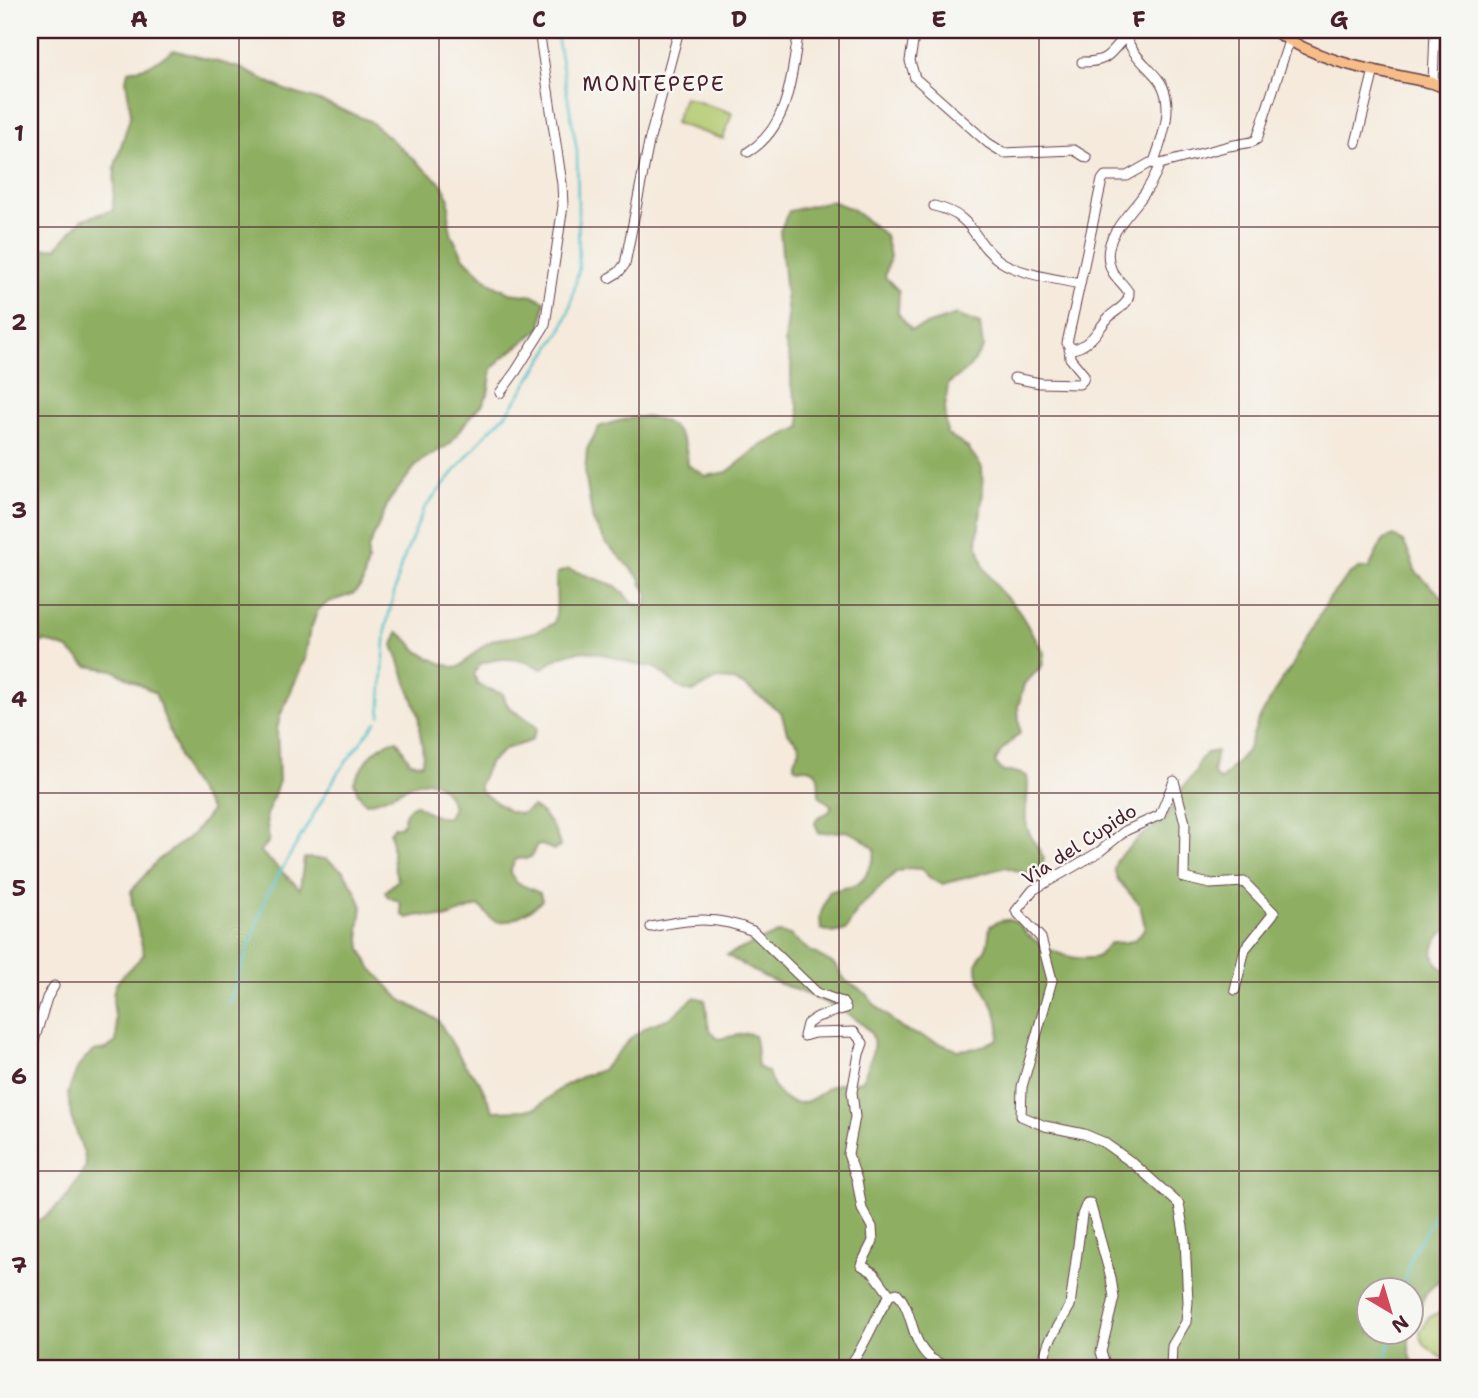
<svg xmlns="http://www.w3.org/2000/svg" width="1478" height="1398" font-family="'Shantell Sans',sans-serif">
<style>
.green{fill:#b3cb6f;stroke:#7e754d;stroke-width:2}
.forest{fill:#8eaf62;stroke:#6c6746;stroke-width:2}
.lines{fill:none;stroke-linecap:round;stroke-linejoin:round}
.stream{stroke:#53c0ca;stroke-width:2.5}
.minor-casing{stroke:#643d46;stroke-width:11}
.major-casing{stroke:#643d46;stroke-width:13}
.minor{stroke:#fff;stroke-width:9}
.major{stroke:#f7bd88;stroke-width:10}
.grid{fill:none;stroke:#4a1f2b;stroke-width:2;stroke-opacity:0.55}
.labels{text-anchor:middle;stroke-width:5;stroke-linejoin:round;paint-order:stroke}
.street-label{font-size:19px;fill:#4a1f2b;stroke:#f6f6f2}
.neighbourhood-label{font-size:21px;letter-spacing:2px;fill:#4a1f2b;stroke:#f6f6f2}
.neatline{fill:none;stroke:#4a1f2b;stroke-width:2.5}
.grid-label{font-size:23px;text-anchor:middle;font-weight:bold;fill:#4a1f2b}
</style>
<rect width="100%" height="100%" fill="#f6f6f2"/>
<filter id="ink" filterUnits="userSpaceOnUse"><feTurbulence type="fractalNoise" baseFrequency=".0143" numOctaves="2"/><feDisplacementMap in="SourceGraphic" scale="14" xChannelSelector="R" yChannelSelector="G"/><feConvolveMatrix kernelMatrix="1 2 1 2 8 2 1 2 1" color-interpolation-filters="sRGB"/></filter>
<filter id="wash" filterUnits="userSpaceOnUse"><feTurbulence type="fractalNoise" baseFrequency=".00686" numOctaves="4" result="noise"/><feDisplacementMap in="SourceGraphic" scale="28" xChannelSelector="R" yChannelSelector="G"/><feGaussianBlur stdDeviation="1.57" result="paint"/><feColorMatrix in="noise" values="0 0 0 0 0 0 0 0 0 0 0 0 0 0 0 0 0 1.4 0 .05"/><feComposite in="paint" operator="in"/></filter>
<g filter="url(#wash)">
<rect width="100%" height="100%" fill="#f5eadc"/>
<g class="green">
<path d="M 684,97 L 732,113 L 723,139 L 675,123 Z"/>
<path d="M 1448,1308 L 1448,1361 C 1437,1354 1422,1348 1420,1333 L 1428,1318 Z"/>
</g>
<g class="forest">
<path d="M 174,50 L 240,68 L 285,90 L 323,102 L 370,121 L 442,184 L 449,199 L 449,223 L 452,236 L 464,258 L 489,282 L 510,293 L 534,296 L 545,301 L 541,328 L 500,360 L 492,369 L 488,394 L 482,405 L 472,414 L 450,444 L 424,459 L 415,467 L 389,501 L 368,549 L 368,561 L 362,585 L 353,594 L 329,602 L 318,610 L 309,634 L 305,659 L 280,716 L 277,730 L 279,781 L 266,816 L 269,842 L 260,851 L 300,889 L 304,858 L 326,859 L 343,871 L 354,888 L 362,907 L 359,928 L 361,949 L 371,968 L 401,1000 L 438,1020 L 465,1065 L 479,1081 L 493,1111 L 525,1110 L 537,1107 L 562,1087 L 581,1077 L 602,1070 L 632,1037 L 650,1025 L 670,1018 L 695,997 L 705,1000 C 710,1018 702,1024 718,1039 L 748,1033 L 754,1036 C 758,1046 756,1056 758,1067 L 768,1072 C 774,1093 790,1111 812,1099 C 819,1096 824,1089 831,1086 C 841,1081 850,1086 863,1080 C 867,1068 876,1050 873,1038 C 865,1012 789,989 765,977 C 752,971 740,963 727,955 L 778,933 L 790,935 L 807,949 L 834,964 L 846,981 L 867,994 L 873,1003 L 902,1029 L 957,1050 L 979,1048 L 998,1039 C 1005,1008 977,990 977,967 C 977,957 983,955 986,948 C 989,942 989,932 990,926 C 996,922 1003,919 1011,920 C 1019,922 1022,929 1027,934 C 1045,950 1073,963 1097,957 L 1110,943 C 1127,943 1136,944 1145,927 L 1140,905 L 1118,880 L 1114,869 L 1117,859 L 1140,837 L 1166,819 L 1174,799 L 1196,771 L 1199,761 L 1207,753 L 1217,751 L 1213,773 L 1220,781 L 1247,751 L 1258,721 L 1279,684 L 1292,666 L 1328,600 L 1349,574 L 1358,569 L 1369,568 L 1383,540 L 1394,536 L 1403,542 L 1408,551 L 1416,572 L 1448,602 L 1448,929 C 1430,942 1427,961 1448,972 L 1448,1271 L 1426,1293 L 1412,1322 L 1412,1290 L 1370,1290 L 1370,1332 L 1409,1332 L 1409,1349 L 1414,1368 L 30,1368 L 30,1225 L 49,1214 L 67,1197 L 86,1166 L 84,1153 L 71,1117 L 68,1093 L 77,1069 L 84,1059 L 94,1051 L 106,1049 L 116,1042 C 120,1023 107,999 117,983 C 124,972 136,964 144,954 L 132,904 L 131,891 L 157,861 L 193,834 L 211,811 L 185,772 L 155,693 L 113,670 L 87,666 L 68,649 L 45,641 L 30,646 L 30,250 L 56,248 L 83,219 L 113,210 L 115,166 L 131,114 L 126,80 L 128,71 L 148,66 Z"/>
<path d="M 831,201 L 852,209 L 885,235 L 890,256 L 885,277 L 899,291 L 898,313 L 911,330 L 956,315 L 980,324 L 983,348 L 969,368 L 948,384 L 945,409 L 947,434 L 968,448 L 982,467 L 983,492 L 977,543 L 984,568 L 999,590 L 1017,608 L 1044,653 L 1042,666 L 1024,684 L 1018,707 L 1020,733 L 1001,751 L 995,762 L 1003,772 L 1015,772 L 1027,776 C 1031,793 1022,810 1027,827 C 1030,838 1039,848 1044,858 L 1041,870 L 1029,875 L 1006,867 L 943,884 L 931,879 L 921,869 L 908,868 L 896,872 L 858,909 L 846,930 L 833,933 L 821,929 L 820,916 L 829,892 C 847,885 859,891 868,871 C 872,863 875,858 875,849 L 860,837 L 847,831 L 819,833 L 815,823 L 818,817 L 829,812 L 832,806 L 819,795 C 818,783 822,768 805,768 C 795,768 803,771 794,766 L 794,760 L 800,749 L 798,743 L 787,732 L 781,712 L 743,685 L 731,680 L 717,679 L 693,692 C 673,689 671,676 655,668 C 650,666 644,666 638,665 C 600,654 578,639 542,669 C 522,658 501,656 480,664 L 474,674 L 478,685 L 503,694 C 509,718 526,712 537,729 L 531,741 L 505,749 L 489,763 L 479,785 L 481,792 L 509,811 L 521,814 L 532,807 C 547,815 557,831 560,847 L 554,850 L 542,845 L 536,846 L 532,856 L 526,859 L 520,858 L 514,861 L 510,873 L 517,883 L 540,893 L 542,900 C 534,909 509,925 495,921 C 488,919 486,910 478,906 L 445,918 L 420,915 L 408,918 L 402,915 L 400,902 L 388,897 L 385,892 L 398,880 C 391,863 394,849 390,832 L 394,827 L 400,827 L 404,822 C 403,815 409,807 415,804 C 426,811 434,819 448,817 L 453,807 C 434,753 400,800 366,803 L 358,794 L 354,782 C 365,762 374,745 397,740 L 410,762 L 422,764 C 426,747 417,733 419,716 L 393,645 L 398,632 C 406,637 409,641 415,648 C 424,657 446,666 458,668 C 470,659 480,645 494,640 C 501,637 510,638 517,636 C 528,634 544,629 554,623 C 560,606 554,591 557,573 L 569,569 L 616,586 L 634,604 L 646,606 L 648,594 L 641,583 L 641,579 L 606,543 L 593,521 L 585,473 L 587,449 L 599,427 C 628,417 668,406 684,443 C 687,449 687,459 688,465 L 706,476 L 727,472 L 762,445 L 801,427 L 798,405 L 791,385 L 791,363 L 785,342 L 788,317 L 780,231 L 789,211 Z"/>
</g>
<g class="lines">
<g class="stream">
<path d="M 380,716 L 386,626 L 401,565 L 424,509 L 483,437 L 509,411 L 562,329 L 570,308 L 579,268 L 577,151 L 556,30"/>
<path d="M 229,1003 L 267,895 L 337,774 L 376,722"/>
<path d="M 1403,1290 L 1411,1256 L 1441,1204 L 1443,1133 L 1448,1129"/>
<path d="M 1384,1368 L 1393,1332"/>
</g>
</g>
</g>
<g filter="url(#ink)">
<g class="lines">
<g class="minor-casing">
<g id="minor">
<path d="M 915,30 L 910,61 L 915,78 L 988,143 L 1004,153 L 1074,150 L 1087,158"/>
<path d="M 1125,30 C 1128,52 1144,62 1158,79 C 1176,102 1163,137 1154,162"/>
<path d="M 1082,62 C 1110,62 1109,53 1126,36"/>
<path d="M 1433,83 L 1435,30"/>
<path d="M 1356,143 L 1374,70"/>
<path d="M 748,152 C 791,126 791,73 799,30"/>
<path d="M 934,206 C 977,216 971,241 1000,261 C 1019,274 1057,279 1080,284 L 1067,343 L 1072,349 C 1090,347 1098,329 1109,317 C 1117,309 1129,305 1129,293 C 1124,284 1116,279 1112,271 C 1098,242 1126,218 1141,198 C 1149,188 1155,176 1160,164"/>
<path d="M 609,278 L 619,272 L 625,264 L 649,142 L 679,30"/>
<path d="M 1080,284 L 1102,180 L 1105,176 L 1127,176 L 1150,163 L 1160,164 L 1229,146 L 1252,142 L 1257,139 L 1289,41"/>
<path d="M 1014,378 L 1040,383 L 1079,384 L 1083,380 L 1084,375 L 1070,358 L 1069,347"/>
<path d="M 500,393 L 516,371 L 545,325 L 563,206 L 562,184 L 539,30"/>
<path d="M 651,927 C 689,919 717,915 753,931 L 817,993 L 842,1002 L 846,1008 L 817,1017 L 807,1024 L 804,1036 L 814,1033 L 854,1032 L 863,1043 L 859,1054 L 852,1092 L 855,1117 L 848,1154 L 857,1180 L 862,1209 L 872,1227 L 873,1241 L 861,1265 L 874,1273 L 890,1295"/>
<path d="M 30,1046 L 33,1044 L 47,998 L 54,986"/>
<path d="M 848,1368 C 866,1346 874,1318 890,1295 L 897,1293 C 914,1312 910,1341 930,1358 C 936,1362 944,1365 950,1368"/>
<path d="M 1046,1368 L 1045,1354 L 1049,1342 L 1070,1306 L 1082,1215 L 1087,1203 L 1090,1203 L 1111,1278 L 1114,1298 L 1101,1352 L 1106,1368"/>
<path d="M 1171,1368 L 1172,1346 L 1186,1322 L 1188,1302 L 1185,1239 L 1179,1204 L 1134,1164 L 1103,1142 L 1084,1134 L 1045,1126 L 1021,1116 L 1022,1087 L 1052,980 L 1041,938 L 1016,911 L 1033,890 L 1099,852 L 1125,831 L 1160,815 L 1174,781 L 1185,823 L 1184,878 L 1210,884 L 1244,882 L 1274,913 L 1245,949 L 1235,990"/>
</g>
</g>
<g class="major-casing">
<path id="major" d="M 1273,30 C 1321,64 1377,71 1433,83 L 1448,89"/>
</g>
<use href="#minor" class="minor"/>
<use href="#major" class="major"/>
</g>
</g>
<path class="grid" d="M 239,30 L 239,1368M 439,30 L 439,1368M 639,30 L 639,1368M 839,30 L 839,1368M 1039,30 L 1039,1368M 1239,30 L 1239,1368M 30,227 L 1448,227M 30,416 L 1448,416M 30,605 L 1448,605M 30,793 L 1448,793M 30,982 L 1448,982M 30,1171 L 1448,1171"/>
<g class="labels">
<g class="street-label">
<text transform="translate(1079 844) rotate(-33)" y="7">Via del Cupido</text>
</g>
<g class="neighbourhood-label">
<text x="654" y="91">MONTEPEPE</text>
</g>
</g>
<rect width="1478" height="1398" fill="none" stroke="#f6f6f2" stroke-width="77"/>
<g transform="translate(1390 1311) rotate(142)"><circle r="33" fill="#f6f6f2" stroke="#b1a0a2" stroke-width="2"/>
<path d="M0-5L12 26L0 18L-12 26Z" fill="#d1495b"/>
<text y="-10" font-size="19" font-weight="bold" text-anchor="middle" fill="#4a1f2b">N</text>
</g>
<rect x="38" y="38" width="1402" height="1322" class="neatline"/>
<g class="grid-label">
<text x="139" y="27">A</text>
<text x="339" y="27">B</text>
<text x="539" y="27">C</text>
<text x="739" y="27">D</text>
<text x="939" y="27">E</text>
<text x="1139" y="27">F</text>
<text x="1339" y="27">G</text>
<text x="19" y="141">1</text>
<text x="19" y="330">2</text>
<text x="19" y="518">3</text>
<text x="19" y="707">4</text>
<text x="19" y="896">5</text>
<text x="19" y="1084">6</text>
<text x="19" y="1273">7</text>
</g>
</svg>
